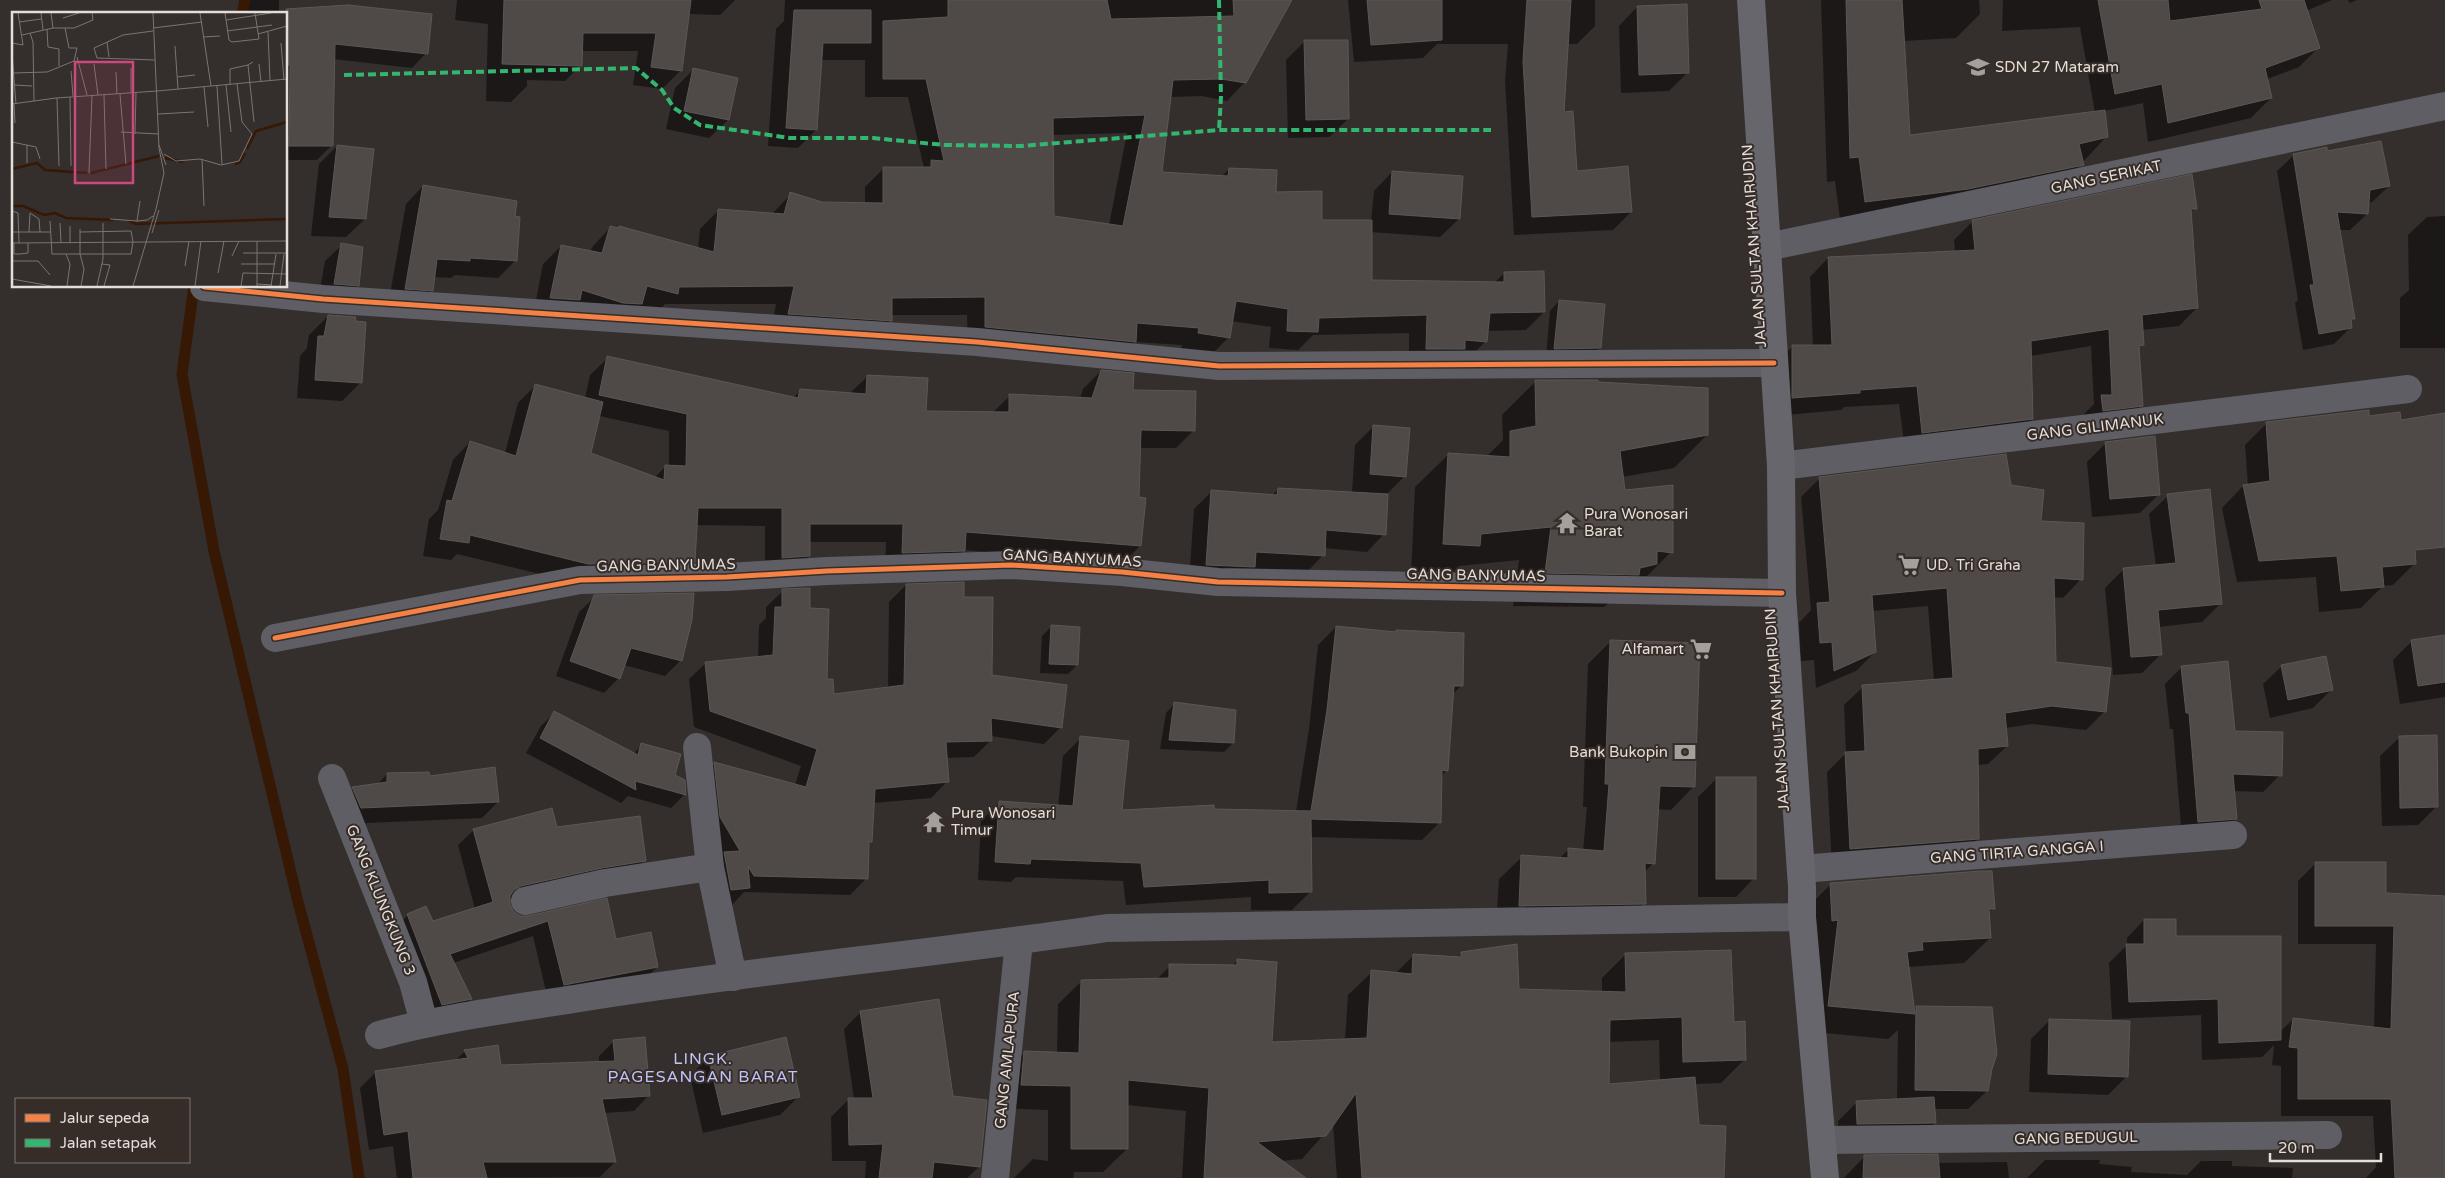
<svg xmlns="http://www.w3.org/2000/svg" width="2445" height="1178" font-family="'Varela Round',sans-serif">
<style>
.shadow{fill:#0007;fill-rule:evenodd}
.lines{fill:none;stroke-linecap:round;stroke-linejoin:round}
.stream{stroke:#361804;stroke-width:11}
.building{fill:#4f4a48;stroke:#5b5755;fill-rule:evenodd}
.minor{stroke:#5e5e64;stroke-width:28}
.major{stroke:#67666d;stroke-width:28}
.quiet{stroke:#33b770;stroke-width:4;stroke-dasharray:8 4;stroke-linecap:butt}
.cycleway-casing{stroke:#372d28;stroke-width:8}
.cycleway{stroke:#f48246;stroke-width:5}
.labels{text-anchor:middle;stroke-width:4;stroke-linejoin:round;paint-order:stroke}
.poi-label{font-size:15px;fill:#e4deda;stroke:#372d28;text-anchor:start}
.street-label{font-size:15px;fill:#e4deda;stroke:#372d28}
.neighbourhood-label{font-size:16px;letter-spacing:1px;fill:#bfc4fd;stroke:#372d28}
.inset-river{fill:none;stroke:#361804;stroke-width:2.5}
.inset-road{fill:none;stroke:#7a7472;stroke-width:1}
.view{fill:#ca4a7b;fill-opacity:0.15;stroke:#ca4a7b;stroke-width:2.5}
.inset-edge{fill:none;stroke:#e4deda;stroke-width:2.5}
</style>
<rect width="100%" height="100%" fill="#342e2c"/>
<g class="shadow">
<path d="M 239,0 L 279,0 L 279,11 L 348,7 L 426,53 L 412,68 L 333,59 L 331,146 L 317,160 L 286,160 L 286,14 L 239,14 Z"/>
<path d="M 457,0 L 735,0 L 720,15 L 688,14 L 681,70 L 662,89 L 633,85 L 638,51 L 581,51 L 581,65 L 565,81 L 527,80 L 527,86 L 511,102 L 486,101 L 488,24 L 455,20 Z"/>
<path d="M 785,0 L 1290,0 L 1245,82 L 1227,101 L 1202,96 L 1169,97 L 1160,173 L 1221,177 L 1229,169 L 1275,193 L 1321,222 L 1371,222 L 1374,191 L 1392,172 L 1459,219 L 1440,237 L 1371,232 L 1371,281 L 1494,283 L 1504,273 L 1544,312 L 1526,330 L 1487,331 L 1486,341 L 1468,359 L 1409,367 L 1409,333 L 1313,335 L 1298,350 L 1269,348 L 1271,327 L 1231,321 L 1229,337 L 1210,356 L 1181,351 L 1182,345 L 1134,342 L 1116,360 L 968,345 L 967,315 L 891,315 L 891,320 L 872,338 L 771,332 L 776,304 L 665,304 L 658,312 L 533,316 L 543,264 L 561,246 L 590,252 L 593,246 L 611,227 L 698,249 L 700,229 L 718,211 L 771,215 L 791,194 L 822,203 L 865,204 L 865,187 L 884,168 L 924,168 L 908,97 L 865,97 L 865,60 L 821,60 L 816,130 L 798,148 L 768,146 L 776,29 L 784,21 ZM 1127,133 L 1109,225 L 1053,217 L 1052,135 Z"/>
<path d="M 1348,0 L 1595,0 L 1595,26 L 1577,44 L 1567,44 L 1562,113 L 1575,172 L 1631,212 L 1613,230 L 1514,235 L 1505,80 L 1508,44 L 1437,44 L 1423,58 L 1354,62 Z"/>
<path d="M 1821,0 L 1979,0 L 1980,14 L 1956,38 L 1903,41 L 1908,137 L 2095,113 L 2080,27 L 2002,31 L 2003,0 L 2332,0 L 2306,11 L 2319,47 L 2299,67 L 2267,79 L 2271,98 L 2251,118 L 2148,142 L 2143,103 L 2104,111 L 2107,136 L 2058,189 L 1841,226 L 1835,181 L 1827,182 Z"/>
<path d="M 2348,0 L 2357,0 L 2350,3 Z"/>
<path d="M 1637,7 L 1688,72 L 1669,91 L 1621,93 L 1619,26 Z"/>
<path d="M 1305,41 L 1348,119 L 1329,137 L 1288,138 L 1286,60 Z"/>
<path d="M 693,70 L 737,79 L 728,120 L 709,138 L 666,129 L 675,88 Z"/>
<path d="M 337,146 L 365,219 L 346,237 L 311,236 L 319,164 Z"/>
<path d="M 2294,155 L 2389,186 L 2372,202 L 2367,203 L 2367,214 L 2350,230 L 2339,230 L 2353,318 L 2350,321 L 2351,327 L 2334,344 L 2303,350 L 2295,303 L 2298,300 L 2277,171 Z"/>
<path d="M 423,186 L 513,217 L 516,260 L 498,278 L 455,275 L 451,278 L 434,277 L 432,290 L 415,308 L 388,306 L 406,204 Z"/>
<path d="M 2195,208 L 2190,213 L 2197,308 L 2179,326 L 2142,330 L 2142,345 L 2138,349 L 2142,405 L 2123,424 L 2085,428 L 2084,414 L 2094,404 L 2091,346 L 2030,356 L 2032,419 L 2014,437 L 1905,450 L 1899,404 L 1844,407 L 1841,410 L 1775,416 L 1774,364 L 1793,346 L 1813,346 L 1810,277 L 1828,258 L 1955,252 L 1954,240 L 1972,222 Z"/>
<path d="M 2445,216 L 2445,348 L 2400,348 L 2400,298 L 2409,290 L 2408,235 L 2427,217 Z"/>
<path d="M 342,245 L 358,285 L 341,302 L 318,300 L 325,261 Z"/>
<path d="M 1559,301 L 1600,348 L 1590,357 L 1546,357 L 1550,311 Z"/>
<path d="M 328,316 L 360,383 L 342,401 L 297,398 L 300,356 L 307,348 L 309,335 Z"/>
<path d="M 608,358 L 793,398 L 800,391 L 849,394 L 867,377 L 925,412 L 992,413 L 1010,396 L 1080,399 L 1083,389 L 1101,371 L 1193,431 L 1176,448 L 1139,448 L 1138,498 L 1140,546 L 1122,564 L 964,550 L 946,568 L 885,570 L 886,542 L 809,542 L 809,556 L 792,574 L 765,575 L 765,526 L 696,525 L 694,561 L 676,579 L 569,581 L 457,554 L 451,560 L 423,556 L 429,519 L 438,510 L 453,460 L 470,442 L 505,453 L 518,403 L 536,385 L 585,399 L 590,375 ZM 599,416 L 669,431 L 669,466 L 666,466 L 654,478 L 590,453 Z"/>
<path d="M 1536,381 L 1596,383 L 1707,435 L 1674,468 L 1622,477 L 1624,491 L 1671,552 L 1638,585 L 1613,599 L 1604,607 L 1513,606 L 1519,560 L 1459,566 L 1446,579 L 1411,577 L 1415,487 L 1449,454 L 1487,456 L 1503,440 L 1502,415 Z"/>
<path d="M 2445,414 L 2445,526 L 2411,531 L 2415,563 L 2393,585 L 2383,586 L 2361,608 L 2319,612 L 2316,577 L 2237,582 L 2222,508 L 2243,486 L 2248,485 L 2245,445 L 2267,423 L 2368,417 L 2399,422 Z"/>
<path d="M 1374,426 L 1405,476 L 1387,494 L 1384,534 L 1367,552 L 1324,548 L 1323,555 L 1306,573 L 1189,582 L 1194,509 L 1212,491 L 1272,496 L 1278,489 L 1352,493 L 1355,445 Z"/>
<path d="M 2106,443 L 2159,494 L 2140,513 L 2092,517 L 2087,462 Z"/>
<path d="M 1820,478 L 2010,486 L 2081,579 L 2063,598 L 2053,597 L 2055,663 L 2105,711 L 2086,730 L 2032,724 L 2005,728 L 2007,746 L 1988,764 L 1977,765 L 1978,839 L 1959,857 L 1832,867 L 1827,772 L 1846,753 L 1844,705 L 1863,687 L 1934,681 L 1928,606 L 1872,611 L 1875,652 L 1856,671 L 1816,688 L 1814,660 L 1801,661 L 1799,623 L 1811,610 L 1801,497 Z"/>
<path d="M 2168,496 L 2221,603 L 2202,622 L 2158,627 L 2161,654 L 2142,673 L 2113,675 L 2105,588 L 2124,569 L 2156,566 L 2149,514 Z"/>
<path d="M 906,585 L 963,598 L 991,676 L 1061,727 L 1044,744 L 991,736 L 991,740 L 974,757 L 946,758 L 948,781 L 931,798 L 873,803 L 871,842 L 867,846 L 867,878 L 850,895 L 744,892 L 732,905 L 698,780 L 715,764 L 795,785 L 801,766 L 694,727 L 689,679 L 706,663 L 758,658 L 759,625 L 766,618 L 766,607 L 783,591 L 809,610 L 825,681 L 833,695 L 888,688 L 889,602 Z"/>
<path d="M 595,597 L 681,660 L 665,676 L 624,665 L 619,678 L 604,693 L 556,676 L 579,612 Z"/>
<path d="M 1051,627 L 1077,665 L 1068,674 L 1040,673 L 1042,636 Z"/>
<path d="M 1336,627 L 1394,633 L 1397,631 L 1461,686 L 1452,695 L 1447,770 L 1441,776 L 1440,822 L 1422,840 L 1310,837 L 1310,892 L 1292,910 L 1251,910 L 1251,897 L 1126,905 L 1123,881 L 1016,877 L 1011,882 L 978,880 L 981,821 L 999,803 L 1058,807 L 1063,756 L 1081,738 L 1121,812 L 1296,812 L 1309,729 L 1318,645 Z"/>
<path d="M 2445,636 L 2445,697 L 2400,704 L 2393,660 L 2412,641 Z"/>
<path d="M 1611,641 L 1693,787 L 1671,810 L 1657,809 L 1653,863 L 1644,873 L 1644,903 L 1622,926 L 1496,928 L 1499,879 L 1522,857 L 1559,859 L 1569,849 L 1583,851 L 1587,807 L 1583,807 L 1588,664 Z"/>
<path d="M 2282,666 L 2332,689 L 2313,708 L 2270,718 L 2263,684 Z"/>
<path d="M 2182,667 L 2234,732 L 2280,775 L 2263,792 L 2233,791 L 2235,819 L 2218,835 L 2182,838 L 2173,729 L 2170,729 L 2165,684 Z"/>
<path d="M 1175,703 L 1233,743 L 1224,752 L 1160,749 L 1166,713 Z"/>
<path d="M 555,712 L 633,754 L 642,745 L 673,775 L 685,794 L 671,808 L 628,796 L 621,803 L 526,753 L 541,726 Z"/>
<path d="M 2399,738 L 2437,806 L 2418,825 L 2382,826 L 2380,756 Z"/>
<path d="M 387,774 L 428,778 L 498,802 L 482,818 L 345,824 L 337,804 L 353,788 L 377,785 Z"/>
<path d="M 1717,778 L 1754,878 L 1736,897 L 1698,897 L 1698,797 Z"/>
<path d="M 556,829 L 645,860 L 629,876 L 585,883 L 509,900 L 513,913 L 520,917 L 528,918 L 607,900 L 615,941 L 657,967 L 641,983 L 548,1000 L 533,936 L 453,963 L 471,999 L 455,1015 L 427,1020 L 392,931 L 408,915 L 433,923 L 475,909 L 458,845 L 474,830 Z"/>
<path d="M 2316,863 L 2385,894 L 2445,897 L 2445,1178 L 2366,1178 L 2376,1167 L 2373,1116 L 2281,1116 L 2281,1066 L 2272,1065 L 2274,1045 L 2262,1057 L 2202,1060 L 2201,1015 L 2112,1019 L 2109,963 L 2127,945 L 2127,938 L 2144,920 L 2174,937 L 2280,1032 L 2293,1019 L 2374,1028 L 2376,944 L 2298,944 L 2298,881 Z"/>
<path d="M 1830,885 L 1993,908 L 1988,913 L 1990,938 L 1964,963 L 1908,967 L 1913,1010 L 1916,1007 L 1987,1091 L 1968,1109 L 1934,1109 L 1935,1123 L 1916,1141 L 1839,1142 L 1838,1121 L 1857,1102 L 1897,1100 L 1898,1030 L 1888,1039 L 1803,1031 L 1805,910 Z"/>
<path d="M 1462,953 L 1518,991 L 1602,992 L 1602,978 L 1625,955 L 1733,1023 L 1745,1059 L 1721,1083 L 1695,1084 L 1698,1127 L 1723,1178 L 1337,1178 L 1333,1124 L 1302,1159 L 1280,1161 L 1295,1178 L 1182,1178 L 1186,1111 L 1127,1105 L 1127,1149 L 1103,1172 L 1074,1172 L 1073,1178 L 1014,1178 L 1033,1159 L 1048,1161 L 1048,1110 L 998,1108 L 1000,1076 L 1024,1053 L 1057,1054 L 1058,1004 L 1082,981 L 1157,979 L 1170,966 L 1231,967 L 1238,960 L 1271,1043 L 1345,1040 L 1348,995 L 1372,972 L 1395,974 L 1414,955 L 1457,958 ZM 1659,1040 L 1660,1081 L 1608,1085 L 1608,1042 Z"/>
<path d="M 861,1012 L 952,1097 L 979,1167 L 967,1178 L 865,1178 L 866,1161 L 832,1161 L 831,1117 L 849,1099 L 854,1099 L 844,1029 Z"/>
<path d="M 2050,1020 L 2127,1076 L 2108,1095 L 2029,1092 L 2031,1039 Z"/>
<path d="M 785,1039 L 799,1096 L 780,1115 L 703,1133 L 690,1076 L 708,1057 Z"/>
<path d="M 614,1041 L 649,1095 L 634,1111 L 604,1113 L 615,1162 L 600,1177 L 397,1178 L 393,1146 L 369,1150 L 360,1088 L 376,1072 L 455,1061 L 465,1051 L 500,1066 L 599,1063 L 599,1056 Z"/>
<path d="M 1865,1156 L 1937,1163 L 2007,1162 L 2009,1178 L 1844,1178 Z"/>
<path d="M 2045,1160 L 2100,1160 L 2099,1164 L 2132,1167 L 2131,1172 L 2187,1175 L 2201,1161 L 2232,1161 L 2232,1166 L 2293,1168 L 2292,1178 L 2027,1178 Z"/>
</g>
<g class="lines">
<g class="stream">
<path d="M 242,14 L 245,0"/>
<path d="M 194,286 L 182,374 L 214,551 L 298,902 L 343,1069 L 359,1178"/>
</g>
</g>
<g class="building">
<path d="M 504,0 L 691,0 L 682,71 L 651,67 L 656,33 L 583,33 L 582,66 L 502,64 Z"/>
<path d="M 948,0 L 1107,0 L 1111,19 L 1234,16 L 1233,0 L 1292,0 L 1246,83 L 1221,79 L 1173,80 L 1162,172 L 1228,176 L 1229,168 L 1277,170 L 1276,192 L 1322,191 L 1322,220 L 1372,220 L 1372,280 L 1504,282 L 1504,272 L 1544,271 L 1545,312 L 1490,313 L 1487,342 L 1465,340 L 1465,349 L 1426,349 L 1427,315 L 1319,318 L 1318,332 L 1287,331 L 1288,309 L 1236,301 L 1230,338 L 1198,333 L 1199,328 L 1137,323 L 1136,342 L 985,327 L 985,297 L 892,298 L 892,321 L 788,314 L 794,286 L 679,287 L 678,294 L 647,286 L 642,304 L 623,303 L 582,290 L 580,300 L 550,298 L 561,245 L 602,253 L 610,226 L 619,228 L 619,226 L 714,252 L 718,209 L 784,214 L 790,192 L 822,202 L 883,203 L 883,167 L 931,167 L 931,160 L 944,161 L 926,79 L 883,79 L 883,21 L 948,17 ZM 1145,115 L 1123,226 L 1054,216 L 1053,118 Z"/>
<path d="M 1367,0 L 1442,0 L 1442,40 L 1371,45 Z"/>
<path d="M 1527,0 L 1571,0 L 1564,112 L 1573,111 L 1577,171 L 1628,166 L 1632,212 L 1532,217 L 1523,61 Z"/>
<path d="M 1846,0 L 1902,0 L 1910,135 L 2105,110 L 2108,137 L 2079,144 L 2084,165 L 1968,189 L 1865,202 L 1859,157 L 1850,158 Z"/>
<path d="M 2098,0 L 2168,0 L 2170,21 L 2262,9 L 2259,0 L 2304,0 L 2320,48 L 2265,68 L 2272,98 L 2168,123 L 2162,84 L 2115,94 Z"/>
<path d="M 1687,4 L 1689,73 L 1639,75 L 1637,6 Z"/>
<path d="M 348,5 L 432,14 L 428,54 L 335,44 L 333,146 L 289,146 L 290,65 L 286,65 L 286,9 Z"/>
<path d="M 794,10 L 871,10 L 871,43 L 823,43 L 817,130 L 786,128 Z"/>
<path d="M 1304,40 L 1348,40 L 1349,119 L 1306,120 Z"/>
<path d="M 693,68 L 738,78 L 729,120 L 684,111 Z"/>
<path d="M 2381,141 L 2390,186 L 2370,190 L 2368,214 L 2337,212 L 2355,319 L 2351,319 L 2352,328 L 2319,334 L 2310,285 L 2314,285 L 2293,154 L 2327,147 L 2327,151 Z"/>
<path d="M 337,145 L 374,149 L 366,219 L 329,217 Z"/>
<path d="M 1392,171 L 1463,176 L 1460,219 L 1389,214 Z"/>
<path d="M 2192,174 L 2197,209 L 2191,209 L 2198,308 L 2142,315 L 2144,345 L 2139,346 L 2143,406 L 2103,411 L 2101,395 L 2112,395 L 2109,329 L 2031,341 L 2033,419 L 1922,433 L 1917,386 L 1860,390 L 1860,393 L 1792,398 L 1792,345 L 1832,345 L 1828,257 L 1975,250 L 1972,220 Z"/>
<path d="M 423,185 L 517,201 L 515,216 L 520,217 L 517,261 L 470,258 L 470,261 L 437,259 L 433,291 L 405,289 Z"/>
<path d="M 341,243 L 363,247 L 359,286 L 334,284 Z"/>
<path d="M 1559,300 L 1605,304 L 1601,348 L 1554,349 Z"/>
<path d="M 328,315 L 356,317 L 355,321 L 366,322 L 362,383 L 315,380 L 318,336 L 324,336 Z"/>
<path d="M 607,356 L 798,398 L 800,389 L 866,394 L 867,375 L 928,378 L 926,411 L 1009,412 L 1009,394 L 1092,398 L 1101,370 L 1134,373 L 1133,390 L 1196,391 L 1195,431 L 1141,430 L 1139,497 L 1146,498 L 1141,546 L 966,532 L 965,551 L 902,553 L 903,524 L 810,524 L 810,556 L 782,558 L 782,508 L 698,508 L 695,562 L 588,564 L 470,535 L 469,543 L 440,539 L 447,500 L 452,501 L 470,441 L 516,456 L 535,384 L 603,402 L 591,453 L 664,480 L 665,465 L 686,466 L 687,414 L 599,395 Z"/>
<path d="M 1535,380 L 1598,380 L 1598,382 L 1708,388 L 1708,435 L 1620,451 L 1625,490 L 1673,485 L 1673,553 L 1657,551 L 1657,564 L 1640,568 L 1639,575 L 1545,573 L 1551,527 L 1481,534 L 1480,546 L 1443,544 L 1448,453 L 1510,457 L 1510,431 L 1536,426 Z"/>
<path d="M 2369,410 L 2369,416 L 2400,412 L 2401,420 L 2445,413 L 2445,547 L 2415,550 L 2416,564 L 2382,567 L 2384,587 L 2341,591 L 2337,556 L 2259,561 L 2243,485 L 2270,481 L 2266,422 Z"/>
<path d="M 1373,425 L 1410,428 L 1406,477 L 1370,474 Z"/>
<path d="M 2155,436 L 2160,495 L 2110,499 L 2105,442 Z"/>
<path d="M 2006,454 L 2011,485 L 2044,490 L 2041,521 L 2084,523 L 2083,580 L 2054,578 L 2056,662 L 2111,668 L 2106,712 L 2052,706 L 2005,713 L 2008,746 L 1978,749 L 1979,839 L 1850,849 L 1845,752 L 1865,751 L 1862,685 L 1953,678 L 1947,588 L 1872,595 L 1876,652 L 1834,671 L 1832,642 L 1820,643 L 1817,603 L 1830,602 L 1819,477 Z"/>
<path d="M 1278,488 L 1388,494 L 1386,535 L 1326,530 L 1325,556 L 1256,552 L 1255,567 L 1206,565 L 1211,490 L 1277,495 Z"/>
<path d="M 2210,489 L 2222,604 L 2158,610 L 2162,655 L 2131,657 L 2123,568 L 2176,563 L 2167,494 Z"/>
<path d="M 964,582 L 964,597 L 993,597 L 992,675 L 1067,685 L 1062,728 L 991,718 L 992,741 L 946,742 L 949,782 L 875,789 L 872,842 L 869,842 L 868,879 L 754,876 L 748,866 L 750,888 L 731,890 L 724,852 L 740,851 L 720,817 L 714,762 L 806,787 L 817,749 L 710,711 L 705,662 L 773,655 L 775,607 L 782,607 L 782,589 L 810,588 L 810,608 L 829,609 L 827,679 L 833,679 L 834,694 L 904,685 L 906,584 Z"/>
<path d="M 694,593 L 692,620 L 682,661 L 631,648 L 620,679 L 570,661 L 594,595 Z"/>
<path d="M 1051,625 L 1080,627 L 1078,665 L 1049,664 Z"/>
<path d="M 1336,626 L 1396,632 L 1396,630 L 1464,633 L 1463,686 L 1454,686 L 1448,771 L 1442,770 L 1441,823 L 1311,819 L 1312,892 L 1269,893 L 1269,880 L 1144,887 L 1141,863 L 1031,859 L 1030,864 L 995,862 L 999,801 L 1073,806 L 1080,736 L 1129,741 L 1122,810 L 1214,805 L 1214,809 L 1311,811 L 1327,710 Z"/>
<path d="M 2445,635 L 2445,682 L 2418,686 L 2411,640 Z"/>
<path d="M 1610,640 L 1700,643 L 1695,787 L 1660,786 L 1655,864 L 1645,863 L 1646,904 L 1519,906 L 1521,855 L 1568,858 L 1568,848 L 1604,851 L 1609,784 L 1605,784 Z"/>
<path d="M 2326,656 L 2333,690 L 2288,700 L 2281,665 Z"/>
<path d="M 2228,661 L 2235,731 L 2283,732 L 2282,776 L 2233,774 L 2237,819 L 2198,822 L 2189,713 L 2186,713 L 2181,666 Z"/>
<path d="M 1174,702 L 1236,710 L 1234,743 L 1169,740 Z"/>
<path d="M 554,711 L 638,755 L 641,743 L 681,754 L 675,775 L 685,780 L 686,795 L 635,781 L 636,790 L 540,738 Z"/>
<path d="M 2437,735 L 2438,807 L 2400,808 L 2399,736 Z"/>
<path d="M 495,767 L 499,802 L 361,808 L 352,787 L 387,782 L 387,773 L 429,772 L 430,776 Z"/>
<rect x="1716" y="777" width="40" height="102"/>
<path d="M 552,808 L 557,827 L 640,816 L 646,861 L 602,868 L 521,886 L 514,890 L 510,896 L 510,904 L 513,911 L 520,916 L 528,916 L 607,898 L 616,939 L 651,932 L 658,967 L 564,985 L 548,921 L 450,954 L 472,999 L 442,1005 L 407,914 L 426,906 L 433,921 L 493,902 L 473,829 Z"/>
<path d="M 2315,862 L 2386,862 L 2386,893 L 2445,896 L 2445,1178 L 2395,1178 L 2391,1099 L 2298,1099 L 2298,1048 L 2289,1047 L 2293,1018 L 2391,1029 L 2394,926 L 2315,926 Z"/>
<path d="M 1980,871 L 1992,871 L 1995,909 L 1989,909 L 1991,938 L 1922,942 L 1923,950 L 1907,952 L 1915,1014 L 1828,1006 L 1838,920 L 1832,921 L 1830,883 Z"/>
<path d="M 2144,919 L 2176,919 L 2176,936 L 2281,936 L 2281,1040 L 2219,1043 L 2218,999 L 2129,1002 L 2126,944 L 2144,944 Z"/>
<path d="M 1517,944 L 1519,989 L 1626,992 L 1625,953 L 1731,950 L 1734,1022 L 1745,1021 L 1746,1060 L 1683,1062 L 1682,1017 L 1610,1020 L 1609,1084 L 1695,1077 L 1699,1125 L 1726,1126 L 1724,1178 L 1362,1178 L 1356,1093 L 1326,1136 L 1257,1142 L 1306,1178 L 1204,1178 L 1209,1088 L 1128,1080 L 1128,1149 L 1071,1149 L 1071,1086 L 1021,1085 L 1024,1051 L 1079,1053 L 1081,980 L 1169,978 L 1169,964 L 1237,965 L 1237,959 L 1277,962 L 1272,1042 L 1367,1038 L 1371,970 L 1412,974 L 1413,954 L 1461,957 L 1461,952 Z"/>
<path d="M 939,999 L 953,1096 L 987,1100 L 980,1167 L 934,1162 L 932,1178 L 879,1178 L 883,1144 L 849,1145 L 848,1098 L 873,1098 L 860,1011 Z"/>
<path d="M 1916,1006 L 1992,1007 L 1997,1054 L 1992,1069 L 1988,1091 L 1915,1090 Z"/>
<path d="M 2049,1019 L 2130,1021 L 2128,1077 L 2048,1074 Z"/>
<path d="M 645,1037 L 650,1096 L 602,1099 L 616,1162 L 483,1162 L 487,1178 L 413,1178 L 408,1131 L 384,1135 L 375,1071 L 468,1058 L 464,1050 L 498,1045 L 501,1065 L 615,1061 L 613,1040 Z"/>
<path d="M 786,1037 L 800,1097 L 722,1115 L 708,1056 Z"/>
<path d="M 1934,1097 L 1936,1123 L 1857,1124 L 1856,1101 Z"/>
<path d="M 1938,1154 L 1940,1178 L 1863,1178 L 1864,1155 Z"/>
</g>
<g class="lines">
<g class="minor">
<path d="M 1767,247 L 2445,106"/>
<path d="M 204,287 L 323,299 L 977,342 L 1219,366 L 1774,363"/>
<path d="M 1781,466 L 2408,389"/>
<path d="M 275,638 L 580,580 L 727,577 L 827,571 L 1011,565 L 1122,572 L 1218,582 L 1782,593"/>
<path d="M 697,747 L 710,867 L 733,977"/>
<path d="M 332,778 L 413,982 L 424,1023"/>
<path d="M 1801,869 L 2233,835"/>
<path d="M 525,901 L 605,883 L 710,867"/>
<path d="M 379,1035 C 445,1017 512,1009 580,998 C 755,970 931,954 1107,928 L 1802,917"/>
<path d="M 1823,1140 L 2328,1135"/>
<path d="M 995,1178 L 1019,941"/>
</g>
<path class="major" d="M 1751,0 L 1781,466 L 1782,593 L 1802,887 L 1802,917 L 1825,1178"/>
<g class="quiet">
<path d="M 1219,0 L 1221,97 L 1219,130"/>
<path d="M 344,75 L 636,68 L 662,90 L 674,108 L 700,125 L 790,138 L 873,138 L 944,145 L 1021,146 L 1219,130 L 1491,130"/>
</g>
<g class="cycleway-casing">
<g id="cycleway">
<path d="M 204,287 L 323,299 L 977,342 L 1219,366 L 1774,363"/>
<path d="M 275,638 L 580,580 L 727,577 L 827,571 L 1011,565 L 1122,572 L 1218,582 L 1782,593"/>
</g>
</g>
<use href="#cycleway" class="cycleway"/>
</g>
<defs>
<g id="school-bare" transform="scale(1.725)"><path d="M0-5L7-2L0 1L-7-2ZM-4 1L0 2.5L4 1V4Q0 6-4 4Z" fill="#a6a09d" stroke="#372d28" stroke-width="2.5" paint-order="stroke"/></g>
<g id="temple-bare" transform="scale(1.725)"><path d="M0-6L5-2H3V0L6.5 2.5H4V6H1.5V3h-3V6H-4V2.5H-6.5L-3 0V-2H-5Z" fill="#a6a09d" stroke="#372d28" stroke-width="2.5" paint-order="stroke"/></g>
<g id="supermarket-bare" transform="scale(1.725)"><path d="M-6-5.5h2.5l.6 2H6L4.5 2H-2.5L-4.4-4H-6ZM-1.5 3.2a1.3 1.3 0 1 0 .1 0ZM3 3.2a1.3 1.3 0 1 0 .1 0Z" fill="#a6a09d" stroke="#372d28" stroke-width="2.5" paint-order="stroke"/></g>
<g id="bank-bare" transform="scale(1.725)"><path d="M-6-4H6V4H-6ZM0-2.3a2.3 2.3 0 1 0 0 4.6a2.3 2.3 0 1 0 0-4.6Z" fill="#a6a09d" stroke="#372d28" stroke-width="2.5" paint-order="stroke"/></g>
</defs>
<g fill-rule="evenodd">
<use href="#school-bare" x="1978" y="67"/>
<use href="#temple-bare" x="1567" y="523"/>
<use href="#supermarket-bare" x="1909" y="565"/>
<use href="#supermarket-bare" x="1701" y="649"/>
<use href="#bank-bare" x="1685" y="752"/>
<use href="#temple-bare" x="934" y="822"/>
</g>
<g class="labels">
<g class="poi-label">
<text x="1995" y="72">SDN 27 Mataram</text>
<text x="1584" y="519">Pura Wonosari<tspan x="1584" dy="17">Barat</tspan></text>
<text x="1926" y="570">UD. Tri Graha</text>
<text x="1684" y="654" text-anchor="end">Alfamart</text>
<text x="1668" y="757" text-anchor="end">Bank Bukopin</text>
<text x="951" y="818">Pura Wonosari<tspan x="951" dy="17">Timur</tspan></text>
</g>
<g class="street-label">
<text transform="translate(2106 177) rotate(-12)" y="5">GANG SERIKAT</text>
<text transform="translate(1754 246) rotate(-94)" y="5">JALAN SULTAN KHAIRUDIN</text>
<text transform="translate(2095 427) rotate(-7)" y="5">GANG GILIMANUK</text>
<text transform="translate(1072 558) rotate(3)" y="5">GANG BANYUMAS</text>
<text transform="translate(666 565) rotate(-1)" y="5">GANG BANYUMAS</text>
<text transform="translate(1476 575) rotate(1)" y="5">GANG BANYUMAS</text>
<text transform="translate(1777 710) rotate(-94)" y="5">JALAN SULTAN KHAIRUDIN</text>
<text transform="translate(2017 852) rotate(-4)" y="5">GANG TIRTA GANGGA I</text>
<text transform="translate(381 900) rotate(68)" y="5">GANG KLUNGKUNG 3</text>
<text transform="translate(1007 1060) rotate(-84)" y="5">GANG AMLAPURA</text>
<text transform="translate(2076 1138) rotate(-1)" y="5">GANG BEDUGUL</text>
</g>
<g class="neighbourhood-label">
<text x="703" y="1064">LINGK.<tspan x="703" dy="18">PAGESANGAN BARAT</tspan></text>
</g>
</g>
<g transform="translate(12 12)">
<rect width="275" height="275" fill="#342e2c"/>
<path class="inset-river" d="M 235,137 L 244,119 L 275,110M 153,146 L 171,150M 223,152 L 228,150 L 233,141M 0,157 L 25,151 L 33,158 L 75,161M 79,161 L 147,144M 0,194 L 11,194 L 32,203 L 43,201 L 54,206 L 101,208M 117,209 L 124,212 L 275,207"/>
<path class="inset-road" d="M 29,1 L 31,18M 39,1 L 41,16M 188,1 L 199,74M 213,1 L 217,28 L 220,30 L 247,27 L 243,1M 51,6 L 67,1M 214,8 L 259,1M 7,10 L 29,7M 141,16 L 190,10M 35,17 L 36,35 L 47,37 L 47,54M 141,19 L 111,23 L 82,36 L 85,46 L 143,48M 215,19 L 260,13M 256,20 L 258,69M 18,21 L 21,30 L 22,89M 246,22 L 275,14M 10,23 L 41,16 L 62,16 L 81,8 L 80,1M 191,25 L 208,24M 95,30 L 97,45M 0,31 L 11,33 L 6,1M 269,31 L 272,68M 163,34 L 166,77M 0,42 L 4,92M 65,45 L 75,83M 241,50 L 236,53 L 242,110M 82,52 L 86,83M 247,52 L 249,70M 119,56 L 119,81M 59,59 L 61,84M 104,60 L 105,82M 1,61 L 35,60 L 62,49 L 65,36 L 57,36 L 53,16M 165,65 L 183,63M 2,73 L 20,74M 214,73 L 219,120M 218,73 L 218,57 L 236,53M 205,74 L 210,152M 192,75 L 196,115M 145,79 L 275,67M 108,82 L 114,152M 92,83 L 94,157M 58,85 L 59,154M 45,86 L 47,154M 0,92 L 44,86 L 145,79M 2,92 L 3,111M 146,102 L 182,100M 109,120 L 147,122M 123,122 L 124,80M 0,130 L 24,135 L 28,147M 15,133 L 15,151M 147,133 L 154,153M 152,142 L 164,149 L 188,147 L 209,153 L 227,149 L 240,122 L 230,110 L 225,72M 190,147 L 192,194M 77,161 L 80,83M 128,189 L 125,209 L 135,208 L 141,204M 0,199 L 6,201 L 7,231M 98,207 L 125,209M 38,209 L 40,242 L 68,242 L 68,217M 48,211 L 49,231M 0,220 L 28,220M 17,220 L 18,201 L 27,207 L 28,220 L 38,220M 68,220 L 119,219 L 121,230 L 119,242 L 68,242 L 72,257 L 69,274M 140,221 L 147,198M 0,231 L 275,229M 2,231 L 2,242 L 8,242 L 16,241 L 16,231M 58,231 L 58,214M 231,241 L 275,241M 54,242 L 58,252 L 55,274M 220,244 L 227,229M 0,249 L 26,249 L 38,263M 90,252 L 98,253 L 92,274M 229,252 L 262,252M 173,254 L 177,229M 206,261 L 212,229M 0,267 L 39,274M 245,272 L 260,273M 85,274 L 91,247 L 91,211M 121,274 L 144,197 L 152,161 L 147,136 L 141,1M 183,274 L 189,229M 229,274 L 231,261 L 275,262M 245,274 L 245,229M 259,274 L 264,242M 268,274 L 272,242"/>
<path class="view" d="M 63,50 L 121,50 L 121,171 L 63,171 Z"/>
<rect width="275" height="275" class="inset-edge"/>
</g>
<rect x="15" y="1098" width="175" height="65" fill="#372d28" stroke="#7c746f"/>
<rect x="25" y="1114" width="25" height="8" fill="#f48246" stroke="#7c746f"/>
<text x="60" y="1123" font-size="15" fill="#e4deda">Jalur sepeda</text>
<rect x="25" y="1139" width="25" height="8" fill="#33b770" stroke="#7c746f"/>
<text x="60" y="1148" font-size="15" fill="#e4deda">Jalan setapak</text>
<path d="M2270 1153v8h111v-8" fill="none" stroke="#e4deda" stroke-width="2.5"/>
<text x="2278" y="1153" font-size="15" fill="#e4deda" stroke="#372d28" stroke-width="4" paint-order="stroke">20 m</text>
</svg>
